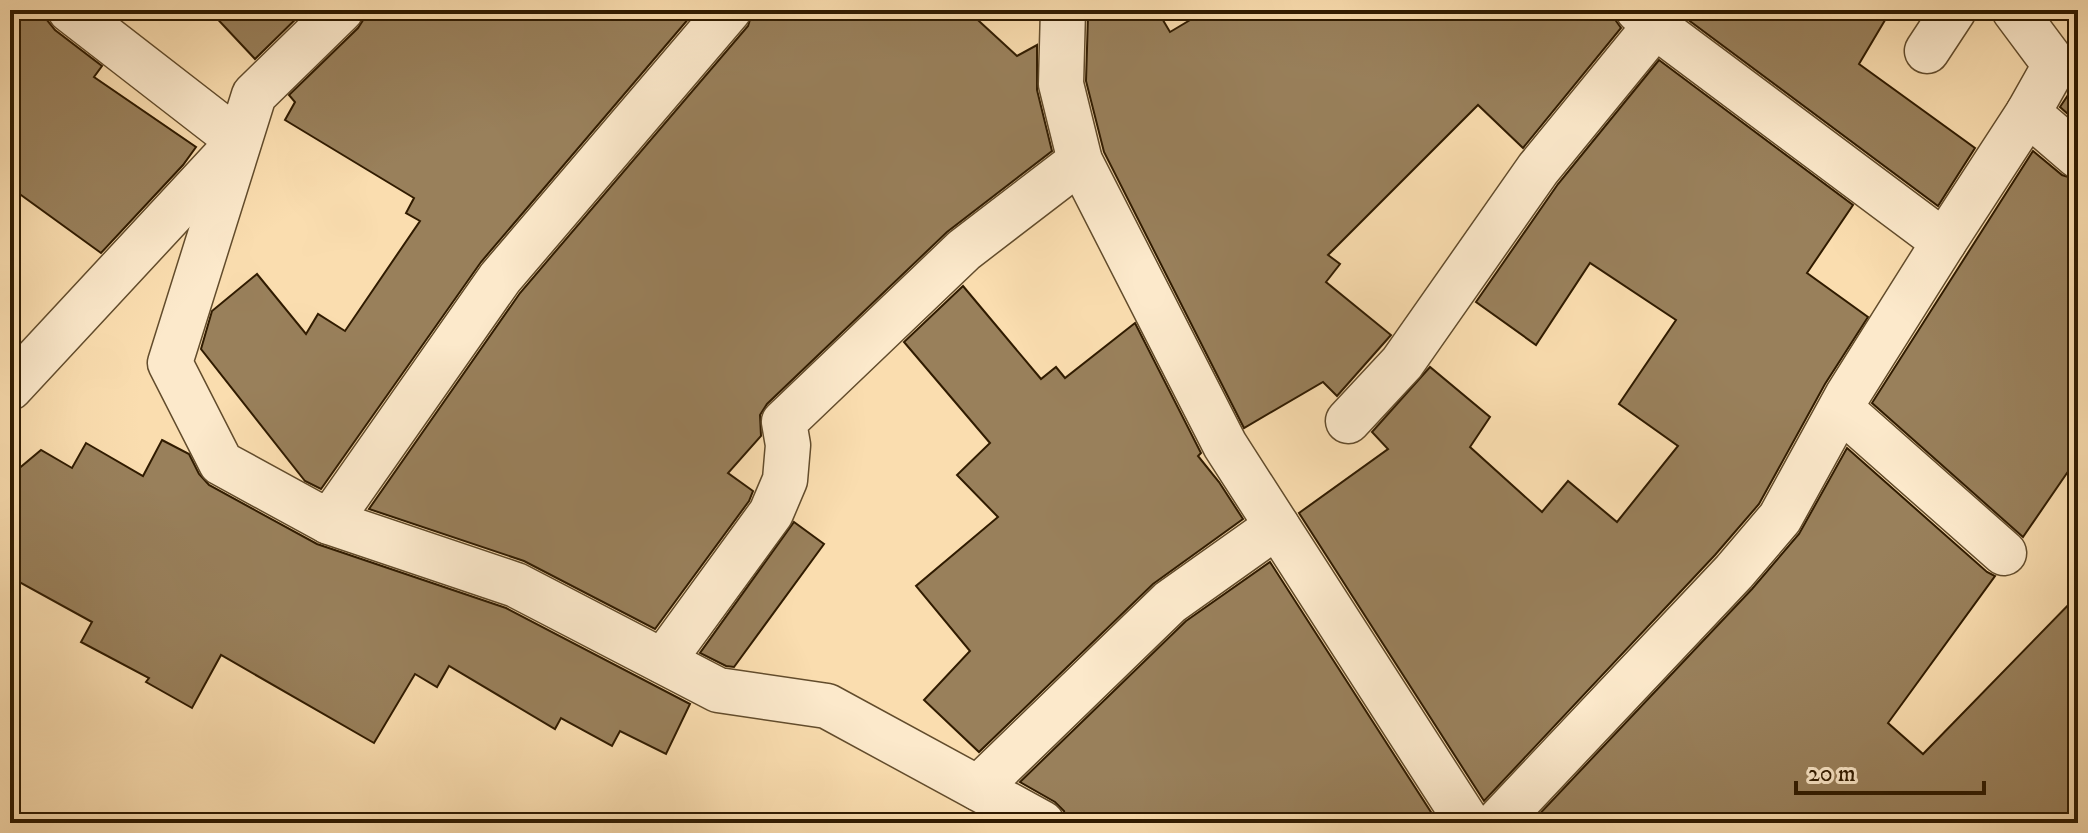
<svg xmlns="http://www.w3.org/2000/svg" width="2088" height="833" font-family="'IM FELL DW Pica',serif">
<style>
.building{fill:#99805b;stroke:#301b00;stroke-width:2}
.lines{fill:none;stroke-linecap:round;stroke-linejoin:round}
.minor-casing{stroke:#624c2c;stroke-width:47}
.minor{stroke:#fce9cb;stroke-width:44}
</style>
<rect width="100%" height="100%" fill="#faddaf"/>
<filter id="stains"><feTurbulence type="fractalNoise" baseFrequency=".0025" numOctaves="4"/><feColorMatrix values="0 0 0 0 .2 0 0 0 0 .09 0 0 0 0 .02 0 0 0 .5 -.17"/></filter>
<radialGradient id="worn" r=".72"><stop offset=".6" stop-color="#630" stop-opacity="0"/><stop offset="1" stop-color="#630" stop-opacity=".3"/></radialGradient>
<g class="building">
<path d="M 10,10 L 46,10 L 47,20 L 55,30 L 102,66 L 94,77 L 196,147 L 183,165 L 101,253 L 10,187 Z"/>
<path d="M 209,10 L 305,10 L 255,59 Z"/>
<path d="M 365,10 L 696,10 L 481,262 L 321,489 L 305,481 L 201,349 L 212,311 L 257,274 L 306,334 L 318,314 L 345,331 L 420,221 L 406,213 L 414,198 L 285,120 L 295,102 L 289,95 L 358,28 L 365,17 Z"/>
<path d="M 753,10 L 967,10 L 1017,56 L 1037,45 L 1037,90 L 1052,151 L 947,232 L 767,404 L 760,415 L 761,436 L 728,473 L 753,491 L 749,501 L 655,629 L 524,561 L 369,509 L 520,293 L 748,26 Z"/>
<path d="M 1099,10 L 1157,10 L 1170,32 L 1207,10 L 1614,10 L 1614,18 L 1621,28 L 1523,148 L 1478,105 L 1328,255 L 1340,264 L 1326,282 L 1391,335 L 1337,396 L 1323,382 L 1244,428 L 1104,152 L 1086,81 L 1088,16 Z"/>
<path d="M 1675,10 L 1891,10 L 1859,64 L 1975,148 L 1938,206 Z"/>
<path d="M 1659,60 L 1853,205 L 1807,273 L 1868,317 L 1825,384 L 1759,504 L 1715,555 L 1484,801 L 1299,513 L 1388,449 L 1372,432 L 1430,367 L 1490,417 L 1470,447 L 1542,512 L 1568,481 L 1617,522 L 1678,446 L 1619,404 L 1676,320 L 1590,263 L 1536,345 L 1476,302 L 1558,184 Z"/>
<path d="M 2078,80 L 2078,123 L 2060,107 Z"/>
<path d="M 2033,151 L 2062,175 L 2078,180 L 2078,457 L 2023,537 L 1872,403 Z"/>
<path d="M 963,286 L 1041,379 L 1056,367 L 1065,378 L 1135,323 L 1201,453 L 1198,456 L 1219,482 L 1243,519 L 1153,584 L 979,752 L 924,700 L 970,651 L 916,586 L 998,517 L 957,475 L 990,443 L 904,342 Z"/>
<path d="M 162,440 L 189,454 L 199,474 L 209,485 L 317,544 L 506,608 L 690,704 L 666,754 L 620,731 L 612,746 L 561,718 L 555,729 L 449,666 L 437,687 L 415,674 L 374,743 L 221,655 L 192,708 L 146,682 L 149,678 L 81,642 L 92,622 L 10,577 L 10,476 L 41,450 L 72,468 L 86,443 L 143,476 Z"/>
<path d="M 1847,448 L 1987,572 L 1995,576 L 1888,723 L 1923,754 L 2078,595 L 2078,823 L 1531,823 L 1752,589 L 1799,534 Z"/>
<path d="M 794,522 L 824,544 L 734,667 L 726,666 L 700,653 Z"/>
<path d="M 1270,562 L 1438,823 L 1067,823 L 1064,811 L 1055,802 L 1020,782 L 1186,621 Z"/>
</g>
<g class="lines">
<g class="minor-casing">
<g id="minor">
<path d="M 70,10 L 239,141"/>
<path d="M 341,10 L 254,95 L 170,363 L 221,463 L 329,522 L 500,278 L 729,10"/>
<path d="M 1063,10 L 1061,84 L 1080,161 L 1225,445 L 1468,823"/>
<path d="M 2014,10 L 2055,65 L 2028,113 L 2078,156"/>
<path d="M 1927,51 L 1954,10"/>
<path d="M 1944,242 L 2028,113"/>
<path d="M 10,388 L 232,149"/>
<path d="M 1841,409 L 2004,553"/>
<path d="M 1348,421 L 1402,363 L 1538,169 L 1655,26"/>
<path d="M 329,522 L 516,585 L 718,690 L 827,706 L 1042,823"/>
<path d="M 663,661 L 771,513 L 785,480 L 788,445 L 784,422 L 964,250 L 1080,161"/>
<path d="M 978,788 L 1170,602 L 1277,526"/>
<path d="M 1497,823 L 1734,572 L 1780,518 L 1847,396 L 1944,242 L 1655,26 L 1638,10"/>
</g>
</g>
<use href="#minor" class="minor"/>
</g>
<rect width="2088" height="833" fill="none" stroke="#faddaf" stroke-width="40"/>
<rect x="12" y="12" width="2064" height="809" fill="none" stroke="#301b00" stroke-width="4"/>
<rect x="20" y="20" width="2048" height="793" fill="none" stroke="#301b00" stroke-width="2"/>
<path d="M1796 781v12h188v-12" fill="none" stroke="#301b00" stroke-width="4"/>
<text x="1808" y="781" font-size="24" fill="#301b00" stroke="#fce9cb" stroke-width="6" paint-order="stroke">20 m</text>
<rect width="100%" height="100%" filter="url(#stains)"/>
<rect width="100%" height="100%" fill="url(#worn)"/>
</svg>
